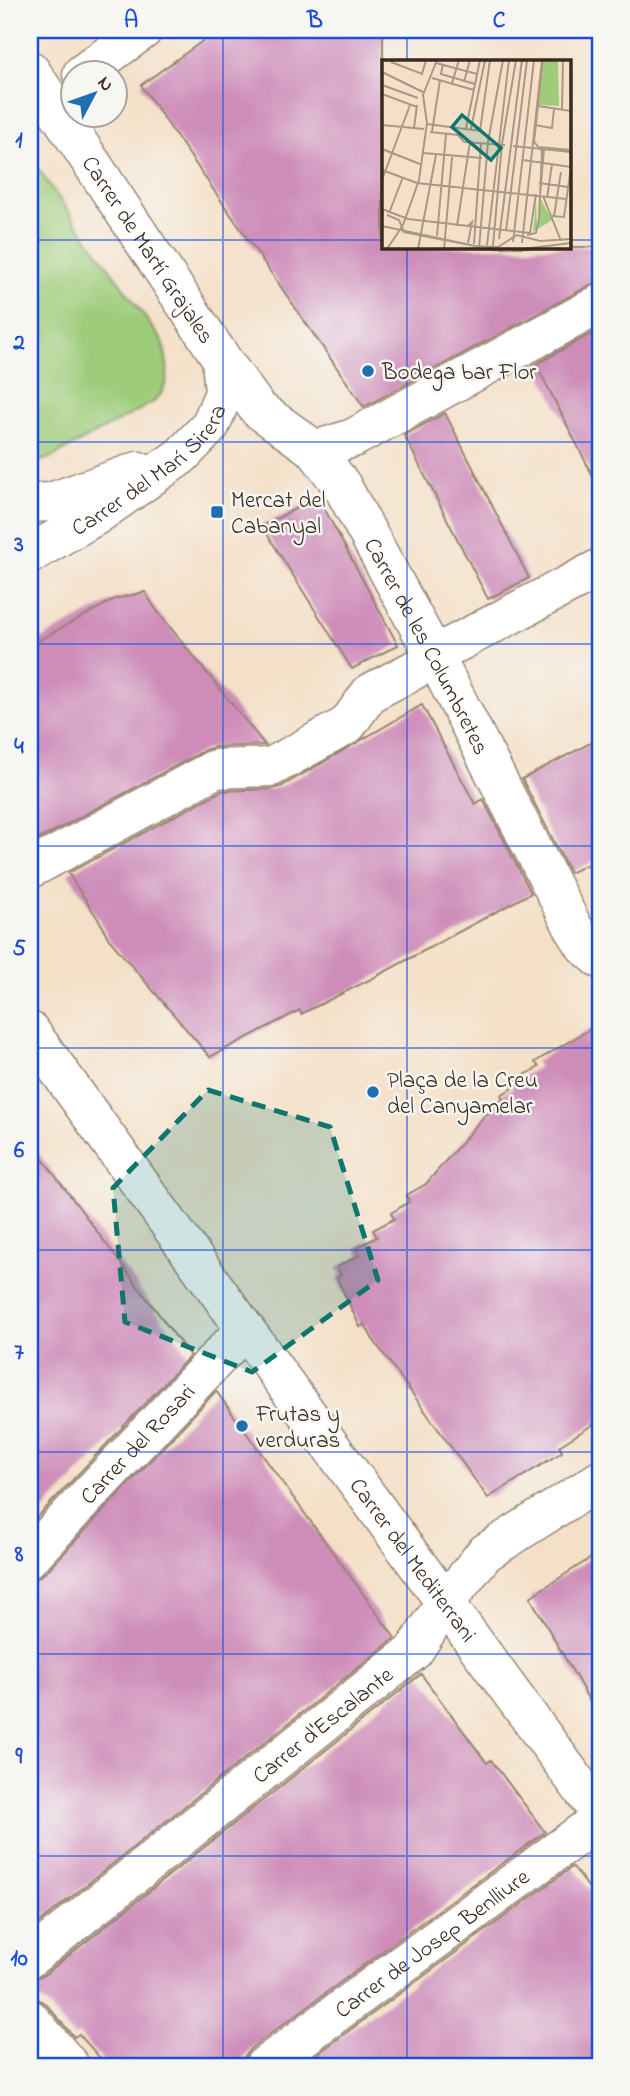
<svg xmlns="http://www.w3.org/2000/svg" width="630" height="2096" font-family="'Indie Flower',sans-serif">
<style>
.green{fill:#9ecc7a;stroke:#6c7b4c;stroke-width:2}
.building{fill:#ce8cb9}
.lines{fill:none;stroke-linecap:round;stroke-linejoin:round}
.street-casing{stroke:#988573;stroke-width:41}
.secondary-casing{stroke:#988573;stroke-width:41}
.street{stroke:#fff;stroke-width:38}
.secondary{stroke:#fff;stroke-width:38}
.marked{fill:#0f766e;fill-opacity:0.2;stroke:#0f766e;stroke-width:5;stroke-dasharray:14 9;stroke-linejoin:round}
.grid{fill:none;stroke:#1d4ed8;stroke-width:2;stroke-opacity:0.55}
.poi-dot{fill:#1f6fb2;stroke:#f6f6f2;stroke-width:2.5}
.labels{text-anchor:middle;stroke-width:5;stroke-linejoin:round;paint-order:stroke}
.street-label{font-size:23px;fill:#3b2a1e;stroke:#f6f6f2}
.poi-label{font-size:23px;fill:#3b2a1e;stroke:#f6f6f2;text-anchor:start}
.inset-road{fill:none;stroke:#aa9784;stroke-width:2}
.view{fill:#0f766e;fill-opacity:0.15;stroke:#0f766e;stroke-width:3.5}
.inset-edge{fill:none;stroke:#3b2a1e;stroke-width:3.5}
.neatline{fill:none;stroke:#1d4ed8;stroke-width:2.5}
.grid-label{font-size:23px;text-anchor:middle;font-weight:bold;fill:#1d4ed8}
</style>
<rect width="100%" height="100%" fill="#f6f6f2"/>
<filter id="ink" filterUnits="userSpaceOnUse"><feTurbulence type="fractalNoise" baseFrequency=".0143" numOctaves="2"/><feDisplacementMap in="SourceGraphic" scale="14" xChannelSelector="R" yChannelSelector="G"/><feConvolveMatrix kernelMatrix="1 2 1 2 8 2 1 2 1" color-interpolation-filters="sRGB"/></filter>
<filter id="wash" filterUnits="userSpaceOnUse"><feTurbulence type="fractalNoise" baseFrequency=".00686" numOctaves="4" result="noise"/><feDisplacementMap in="SourceGraphic" scale="28" xChannelSelector="R" yChannelSelector="G"/><feGaussianBlur stdDeviation="1.57" result="paint"/><feColorMatrix in="noise" values="0 0 0 0 0 0 0 0 0 0 0 0 0 0 0 0 0 1.4 0 .05"/><feComposite in="paint" operator="in"/></filter>
<g filter="url(#wash)">
<rect width="100%" height="100%" fill="#f4e0c8"/>
<path class="green" d="M 30,158 L 162,341 C 169,364 172,387 152,403 L 56,455 L 34,464 L 30,464 Z"/>
<g id="blocks">
<g class="building">
<path d="M 218,30 L 383,30 L 383,247 L 600,247 L 600,282 L 590,285 L 364,407 L 141,85 Z"/>
<path d="M 600,329 L 600,490 L 536,364 Z"/>
<path d="M 445,413 L 529,578 L 488,599 L 404,435 Z"/>
<path d="M 318,497 L 398,645 L 352,669 L 262,526 Z"/>
<path d="M 145,592 L 157,611 L 265,745 L 214,747 L 205,750 L 30,844 L 30,645 L 115,599 Z"/>
<path d="M 422,705 L 475,804 L 483,799 L 531,893 L 377,976 L 301,1014 L 300,1010 L 210,1057 L 108,938 L 102,925 L 68,873 L 221,791 L 272,789 L 282,786 Z"/>
<path d="M 600,738 L 600,858 L 570,873 L 522,779 Z"/>
<path d="M 600,1023 L 600,1420 L 559,1446 L 562,1452 L 488,1498 L 372,1338 L 365,1324 L 360,1327 L 337,1278 L 341,1275 L 337,1267 L 360,1255 L 356,1248 L 377,1237 L 373,1230 L 394,1219 L 391,1213 L 409,1202 L 407,1195 L 426,1184 L 485,1115 L 492,1112 L 489,1107 L 503,1099 L 501,1095 L 513,1088 L 511,1083 L 539,1067 L 535,1062 Z"/>
<path d="M 30,1142 L 190,1356 L 30,1525 Z"/>
<path d="M 216,1391 L 395,1638 L 30,1930 L 30,1578 L 37,1578 L 46,1572 Z"/>
<path d="M 600,1552 L 600,1719 L 530,1597 Z"/>
<path d="M 421,1674 L 487,1763 L 491,1760 L 545,1832 L 251,2048 L 244,2057 L 242,2066 L 107,2066 L 79,2034 L 74,2037 L 46,2004 L 38,1999 L 30,1998 L 30,1979 L 44,1975 Z"/>
<path d="M 572,1867 L 574,1868 L 600,1903 L 600,2066 L 301,2066 Z"/>
</g>
</g>
</g>
<g filter="url(#ink)">
<use href="#blocks" fill-opacity="0" stroke="#988573" stroke-width="2"/>
<g class="lines">
<g class="street-casing">
<g id="street">
<path id="s1" d="M 30,70 L 221,358 L 258,409 L 315,450 L 342,486 L 434,655 L 573,927 L 585,946 L 600,959"/>
<path d="M 82,74 L 143,30"/>
<path d="M 315,450 L 353,438 L 600,304"/>
<path d="M 30,503 L 51,502 L 138,471"/>
<path id="s2" d="M 30,554 L 97,515 L 181,456 L 210,426 L 224,393 L 221,358"/>
<path d="M 434,655 L 600,568"/>
<path d="M 30,869 L 215,769 L 271,767 L 347,725 L 370,693 L 414,670"/>
<path id="s3" d="M 30,1557 L 245,1329"/>
<path id="s4" d="M 30,1958 L 414,1651 L 445,1603 L 485,1553 L 600,1480"/>
<path d="M 30,2019 L 70,2066"/>
<path id="s5" d="M 264,2066 L 600,1819"/>
</g>
</g>
<g class="secondary-casing">
<g id="secondary">
<path id="s6" d="M 30,1031 L 245,1329 L 600,1814"/>
</g>
</g>
<use href="#street" class="street"/>
<use href="#secondary" class="secondary"/>
</g>
</g>
<path class="marked" d="M 208,1090 L 330,1127 L 378,1280 L 252,1372 L 125,1322 L 113,1188 Z"/>
<path class="grid" d="M 223,30 L 223,2066M 407,30 L 407,61M 30,240 L 383,240M 569,240 L 600,240M 407,247 L 407,2066M 30,442 L 600,442M 30,644 L 600,644M 30,846 L 600,846M 30,1048 L 600,1048M 30,1250 L 600,1250M 30,1452 L 600,1452M 30,1654 L 600,1654M 30,1856 L 600,1856"/>
<g class="poi-dot">
<circle cx="368" cy="371" r="7"/>
<rect x="210" y="505" width="14" height="14" rx="3.5"/>
<circle cx="373" cy="1092" r="7"/>
<circle cx="242" cy="1426" r="7"/>
</g>
<g class="labels">
<g class="street-label">
<text dy="8" stroke="none"><textPath href="#s1" startOffset="215">Carrer de Martí Grajales</textPath></text>
<text dy="8" stroke="none"><textPath href="#s2" startOffset="147">Carrer del Marí Sirera</textPath></text>
<text dy="8" stroke="none"><textPath href="#s1" startOffset="705">Carrer de les Columbretes</textPath></text>
<text dy="8" stroke="none"><textPath href="#s3" startOffset="156">Carrer del Rosari</textPath></text>
<text dy="8" stroke="none"><textPath href="#s6" startOffset="653">Carrer del Mediterrani</textPath></text>
<text dy="8" stroke="none"><textPath href="#s4" startOffset="374">Carrer d'Escalante</textPath></text>
<text dy="8" stroke="none"><textPath href="#s5" startOffset="208">Carrer de Josep Benlliure</textPath></text>
</g>
<g class="poi-label">
<text x="382" y="379">Bodega bar Flor</text>
<text x="231" y="507">Mercat del<tspan x="231" dy="26">Cabanyal</tspan></text>
<text x="387" y="1087">Plaça de la Creu<tspan x="387" dy="26">del Canyamelar</tspan></text>
<text x="256" y="1421">Frutas y<tspan x="256" dy="26">verduras</tspan></text>
</g>
</g>
<g transform="translate(382 60)">
<rect width="189" height="189" fill="#f4e0c8"/>
<path d="M 162,0 L 176,2 L 177,46 L 157,45 ZM 157,136 L 170,160 L 151,172 L 154,139 L 155,168 L 157,165 Z" fill="#9ecc7a"/>
<path class="inset-road" d="M 9,2 L 40,14 L 44,0M 54,3 L 95,14M 61,4 L 59,14 L 93,24M 0,12 L 41,32M 50,18 L 92,30M 82,22 L 88,0M 70,23 L 77,0M 0,25 L 36,38M 0,34 L 35,47M 156,46 L 189,51M 180,50 L 181,0M 45,64 L 98,71 L 108,0M 0,65 L 42,69M 153,65 L 170,68 L 172,49M 32,68 L 35,45M 84,68 L 98,0M 89,69 L 103,0M 48,72 L 76,75 L 82,82M 50,72 L 58,20M 82,82 L 123,85M 131,86 L 189,92M 156,87 L 189,90M 0,89 L 38,104M 41,93 L 100,98M 141,100 L 189,107M 0,110 L 35,123 L 184,139M 0,120 L 28,45M 157,123 L 186,127M 158,135 L 162,89M 161,136 L 179,181M 165,138 L 170,104M 0,149 L 26,159 L 148,173 L 154,134M 7,153 L 21,117M 5,155 L 17,160 L 22,172 L 93,186 L 116,187 L 135,175 L 158,181 L 189,179M 170,156 L 182,157 L 189,107M 172,156 L 179,112M 0,166 L 98,187M 75,166 L 88,82M 85,167 L 90,162 L 86,183M 124,171 L 145,0M 145,175 L 154,173 L 157,159 L 160,91 L 152,82 L 161,0M 55,176 L 64,74M 117,179 L 140,0M 131,182 L 152,0M 140,183 L 160,0M 92,184 L 99,83M 105,185 L 127,0M 111,186 L 120,84 L 134,0M 5,189 L 21,165 L 37,120 L 45,63 L 41,35 L 55,0M 36,189 L 54,95M 62,189 L 70,97M 97,189 L 106,82 L 121,0M 141,189 L 189,183"/>
<path class="view" d="M 80,55 L 119,88 L 109,100 L 70,67 Z"/>
<rect width="189" height="189" class="inset-edge"/>
</g>
<rect width="630" height="2096" fill="none" stroke="#f6f6f2" stroke-width="77"/>
<g transform="translate(94 94) rotate(49)"><circle r="33" fill="#f6f6f2" stroke="#aba49d" stroke-width="2"/>
<path d="M0-5L12 26L0 18L-12 26Z" fill="#1f6fb2"/>
<text y="-10" font-size="19" font-weight="bold" text-anchor="middle" fill="#3b2a1e">N</text>
</g>
<rect x="38" y="38" width="554" height="2020" class="neatline"/>
<g class="grid-label">
<text x="131" y="27">A</text>
<text x="315" y="27">B</text>
<text x="499" y="27">C</text>
<text x="19" y="147">1</text>
<text x="19" y="349">2</text>
<text x="19" y="551">3</text>
<text x="19" y="753">4</text>
<text x="19" y="955">5</text>
<text x="19" y="1157">6</text>
<text x="19" y="1359">7</text>
<text x="19" y="1561">8</text>
<text x="19" y="1763">9</text>
<text x="19" y="1965">10</text>
</g>
</svg>
